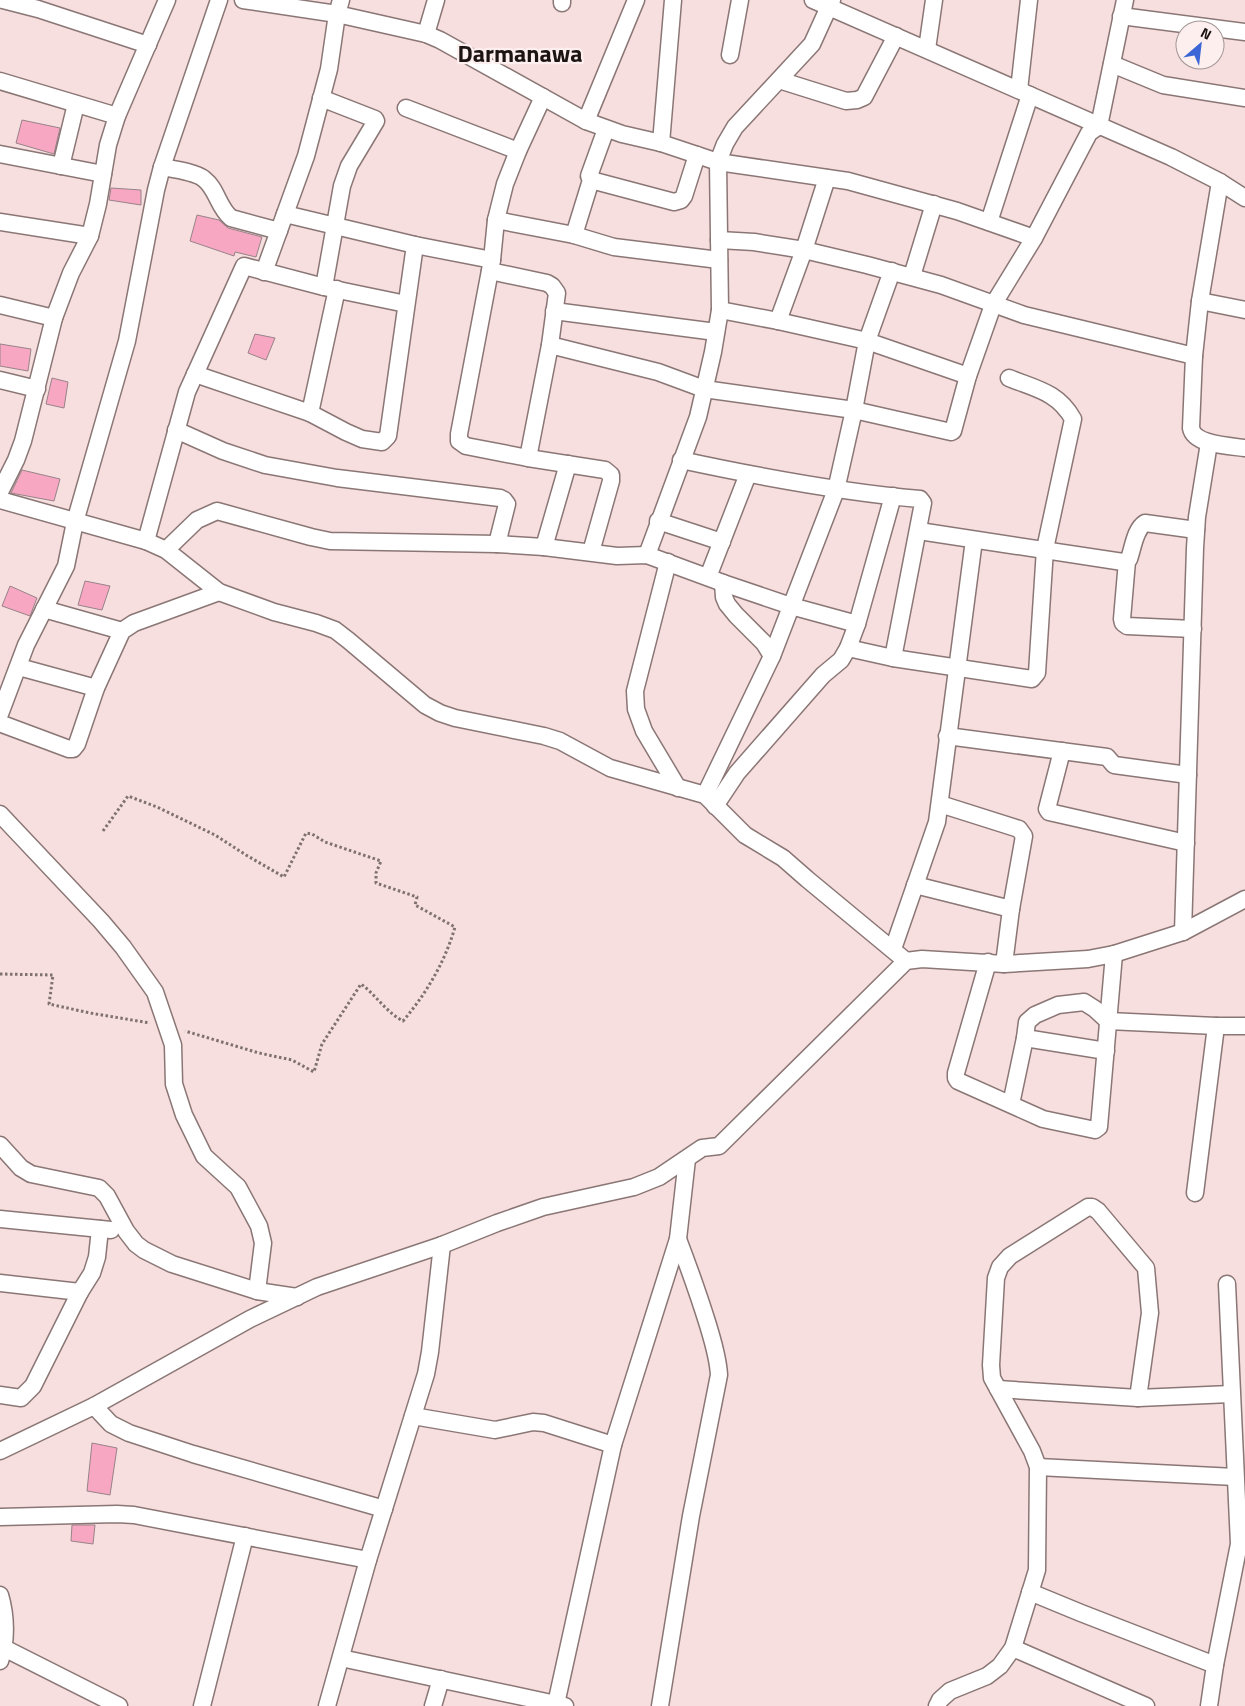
<svg xmlns="http://www.w3.org/2000/svg" width="1245" height="1706" font-family="'Titillium Web',sans-serif">
<style>
.building{fill:#f8a7c3;stroke:#978389}
.lines{fill:none;stroke-linecap:round;stroke-linejoin:round}
.minor-casing{stroke:#8a7675;stroke-width:19}
.path{stroke:#7f7170;stroke-width:3;stroke-dasharray:2.5 2.5;stroke-linecap:butt}
.minor{stroke:#fff;stroke-width:16}
.labels{text-anchor:middle;stroke-width:4.5;stroke-linejoin:round;paint-order:stroke}
.district-label{font-size:24px;font-weight:bold;fill:#1b1413;stroke:#fdefee}
</style>
<rect width="100%" height="100%" fill="#f6dfde"/>
<g class="building">
<path d="M 22,120 L 60,128 L 54,154 L 16,143 Z"/>
<path d="M 111,188 L 141,190 L 141,205 L 109,200 Z"/>
<path d="M 197,215 L 219,220 L 228,228 L 262,237 L 256,257 L 235,252 L 234,256 L 190,241 Z"/>
<path d="M 255,334 L 275,338 L 266,360 L 248,353 Z"/>
<path d="M 0,344 L 31,349 L 28,371 L 0,366 Z"/>
<path d="M 52,378 L 68,382 L 64,408 L 46,404 Z"/>
<path d="M 22,470 L 60,479 L 54,501 L 11,493 Z"/>
<path d="M 85,581 L 110,586 L 102,610 L 78,605 Z"/>
<path d="M 10,586 L 37,598 L 30,616 L 2,606 Z"/>
<path d="M 92,1443 L 117,1448 L 110,1495 L 87,1491 Z"/>
<path d="M 72,1525 L 95,1525 L 93,1544 L 71,1541 Z"/>
</g>
<g class="lines">
<g class="minor-casing">
<g id="minor">
<path d="M 3,0 L 38,9 L 148,45"/>
<path d="M 243,0 L 337,14 L 426,34 L 440,40 L 586,121 L 622,134 L 661,143 L 718,162 L 848,181 L 957,211 L 1034,238"/>
<path d="M 813,0 L 1171,157 L 1220,182 L 1245,198"/>
<path d="M 562,3 L 562,0"/>
<path d="M 1121,16 L 1245,32"/>
<path d="M 426,34 L 436,0"/>
<path d="M 927,49 L 934,0"/>
<path d="M 730,55 L 740,0"/>
<path d="M 1112,64 L 1163,85 L 1245,98"/>
<path d="M 779,80 L 846,101 L 857,100 L 864,97 L 896,36"/>
<path d="M 0,81 L 117,116"/>
<path d="M 1019,90 L 1029,0"/>
<path d="M 543,97 L 518,151 L 505,184 L 496,220 L 492,260 L 459,434 L 459,441 L 466,446 L 528,458 L 605,470 L 611,475 L 611,481 L 591,552"/>
<path d="M 321,98 L 375,119 L 376,121 L 349,166 L 342,186 L 324,287"/>
<path d="M 406,108 L 518,151"/>
<path d="M 586,121 L 636,0"/>
<path d="M 661,143 L 673,0"/>
<path d="M 0,154 L 103,174"/>
<path d="M 61,166 L 76,104"/>
<path d="M 162,167 C 173,169 196,172 204,179 C 217,189 218,207 231,218 L 279,231"/>
<path d="M 591,180 L 674,202 L 681,200 L 684,196 L 697,155"/>
<path d="M 1220,182 L 1200,301 L 1194,356 L 1191,428 C 1194,445 1230,446 1245,448"/>
<path d="M 285,214 L 415,245 L 492,260"/>
<path d="M 496,220 L 574,235 L 614,247 L 719,260"/>
<path d="M 0,222 L 90,236"/>
<path d="M 989,222 L 1030,95"/>
<path d="M 574,235 L 591,180 L 589,176 L 606,129"/>
<path d="M 719,240 L 754,242 L 804,250 L 867,265 L 941,285 L 1024,315 L 1194,356"/>
<path d="M 490,271 L 547,283 L 552,286 L 557,293 L 550,345 L 528,458"/>
<path d="M 264,272 L 306,156 L 329,69 L 337,14 L 341,0"/>
<path d="M 912,276 L 934,204"/>
<path d="M 1200,301 L 1245,310"/>
<path d="M 0,305 L 54,318"/>
<path d="M 720,310 L 778,321 L 867,341 L 968,376"/>
<path d="M 554,311 L 716,332"/>
<path d="M 778,321 L 804,250 L 827,178"/>
<path d="M 550,345 L 658,372 L 704,389 L 854,410 L 951,432 L 953,431 L 968,376 L 993,305 L 1034,238 L 1089,133 L 1099,126 L 1125,0"/>
<path d="M 195,374 L 310,413 L 346,432 L 362,439 L 382,442 L 388,436 L 415,245"/>
<path d="M 0,380 L 37,389"/>
<path d="M 310,413 L 337,289"/>
<path d="M 176,430 L 223,451 L 265,465 L 337,478 L 500,498 L 504,500 L 507,504 L 497,544"/>
<path d="M 681,460 C 760,477 839,492 920,499 L 923,503 L 893,658"/>
<path d="M 0,492 L 16,460 L 23,441 L 54,318 L 71,273 L 90,236 L 98,204 L 108,145 L 117,116 L 167,0"/>
<path d="M 0,500 L 146,541 L 166,550 L 219,592 L 274,612 L 316,623 L 335,630 L 348,640 L 425,705 L 440,713 L 455,718 L 544,736 L 560,741 L 610,768 L 705,795 L 745,835 L 783,858 L 807,879 L 906,961"/>
<path d="M 658,521 L 722,542"/>
<path d="M 919,531 L 1123,562 L 1127,561"/>
<path d="M 146,541 L 187,392 L 244,266 L 324,287 L 406,304"/>
<path d="M 544,547 L 568,464"/>
<path d="M 166,550 L 197,520 L 217,511 L 311,537 L 330,541 L 497,544 L 544,547 L 617,556 L 647,555 L 723,583 L 791,606 L 857,624"/>
<path d="M 647,555 L 698,417 L 713,352 L 720,310 L 718,162 L 725,144 L 735,127 L 812,44 L 832,0"/>
<path d="M 668,562 L 635,691 L 636,709 L 644,731 L 678,788"/>
<path d="M 708,577 L 748,474"/>
<path d="M 723,583 L 724,597 L 727,604 L 736,615 L 764,643 L 772,656"/>
<path d="M 44,609 L 122,631"/>
<path d="M 1193,629 L 1127,626 L 1123,623 L 1122,619 L 1127,561 L 1129,559 C 1133,548 1135,529 1145,523 L 1196,530"/>
<path d="M 848,648 L 893,658 L 1032,679 L 1037,673 L 1045,549 L 1073,419 C 1058,392 1036,389 1009,378"/>
<path d="M 19,667 L 96,688"/>
<path d="M 0,714 L 26,645 L 66,566 L 75,522 L 127,341 L 156,190 L 162,167 L 219,0"/>
<path d="M 0,722 L 2,724 L 69,749 L 73,749 L 77,744 L 96,688 L 122,631 L 134,623 L 219,592"/>
<path d="M 947,736 L 1107,757 L 1114,765 L 1188,775"/>
<path d="M 1062,751 L 1047,809 L 1049,812 L 1186,843"/>
<path d="M 705,795 L 772,656 L 836,490 L 854,410 L 867,341 L 892,271"/>
<path d="M 940,804 L 1019,829 L 1024,836 L 1011,909 L 1004,964"/>
<path d="M 715,806 L 737,773 L 823,675 L 841,660 L 848,648 L 857,624 L 893,496"/>
<path d="M 0,814 L 101,921 L 123,947 L 155,992 L 173,1045 L 174,1084 L 184,1115 L 204,1156 L 238,1187 L 259,1226 L 263,1243 L 257,1291"/>
<path d="M 915,885 L 1011,909"/>
<path d="M 1183,932 L 1195,548 L 1197,517 L 1209,443"/>
<path d="M 893,949 L 937,822 L 974,540"/>
<path d="M 988,962 L 956,1073 L 956,1078 L 958,1081 L 1043,1119 L 1095,1130 L 1099,1127 L 1114,954"/>
<path d="M 1025,1038 L 1106,1051"/>
<path d="M 1011,1104 L 1025,1038 L 1027,1022 L 1035,1015 L 1058,1005 L 1084,1002 L 1095,1009 L 1108,1021 L 1216,1026 L 1245,1026"/>
<path d="M 0,1145 L 21,1168 L 31,1174 L 99,1188 L 107,1196 L 126,1231 L 136,1244 L 144,1250 L 172,1264 L 257,1291 L 297,1297"/>
<path d="M 1195,1193 L 1216,1026"/>
<path d="M 0,1219 L 111,1230"/>
<path d="M 0,1283 L 80,1292"/>
<path d="M 998,1389 L 1138,1398 L 1231,1394"/>
<path d="M 0,1395 L 21,1398 L 33,1386 L 80,1292 L 92,1273 L 97,1257 L 100,1229"/>
<path d="M 94,1406 L 111,1424 L 129,1433 L 193,1454 L 384,1509"/>
<path d="M 413,1416 L 495,1430 L 533,1422 L 544,1423 L 613,1445"/>
<path d="M 0,1451 L 94,1406 L 250,1319 L 317,1287 L 442,1245 L 497,1223 L 543,1207 L 634,1187 L 659,1177 L 702,1148 L 719,1146 L 906,961 L 922,959 L 1004,964 L 1088,959 L 1114,954 L 1183,932 L 1245,899"/>
<path d="M 1038,1467 L 1235,1477"/>
<path d="M 0,1517 L 117,1514 L 134,1515 L 368,1560"/>
<path d="M 1030,1592 L 1081,1613 L 1215,1665"/>
<path d="M 0,1595 C 6,1615 7,1641 0,1661"/>
<path d="M 0,1646 L 119,1706"/>
<path d="M 1013,1648 L 1146,1706"/>
<path d="M 341,1658 L 565,1706"/>
<path d="M 556,1704 L 613,1445 L 678,1239 L 687,1159"/>
<path d="M 202,1706 L 245,1536"/>
<path d="M 327,1706 L 368,1560 L 426,1374 L 430,1352 L 442,1245"/>
<path d="M 433,1706 L 441,1679"/>
<path d="M 660,1706 L 691,1516 L 719,1375 C 718,1357 713,1342 708,1325 C 699,1296 689,1268 678,1239"/>
<path d="M 937,1706 L 940,1700 L 950,1691 L 987,1676 L 1000,1666 L 1013,1648 L 1037,1570 L 1038,1467 L 1032,1451 L 992,1378 L 991,1365 L 996,1278 L 1000,1267 L 1010,1256 L 1088,1207 L 1092,1207 L 1098,1211 L 1146,1268 L 1150,1313 L 1138,1398"/>
<path d="M 1209,1706 L 1215,1665 L 1239,1544 L 1227,1284"/>
</g>
</g>
<g class="path">
<path d="M 103,831 L 128,796 L 157,807 L 215,835 L 246,855 L 284,877 L 306,833 L 312,834 L 325,842 L 381,861 L 376,873 L 376,883 L 417,897 L 415,905 L 455,927 C 445,962 426,994 403,1021 C 386,1012 376,995 361,984 L 322,1044 L 314,1072 L 292,1060 L 259,1053 L 185,1031"/>
<path d="M 0,974 L 53,975 L 49,1004 L 90,1013 L 150,1023"/>
</g>
<use href="#minor" class="minor"/>
</g>
<g class="labels">
<g class="district-label">
<text x="520" y="62">Darmanawa</text>
</g>
</g>
<g transform="translate(1200 45) rotate(28)"><circle r="24" fill="#fdefee" stroke="#a39796"/>
<path d="M0-4L9 19L0 12L-9 19Z" fill="#3c65d6"/>
<text y="-8" font-size="14" font-weight="bold" text-anchor="middle" fill="#1b1413">N</text>
</g>
</svg>
